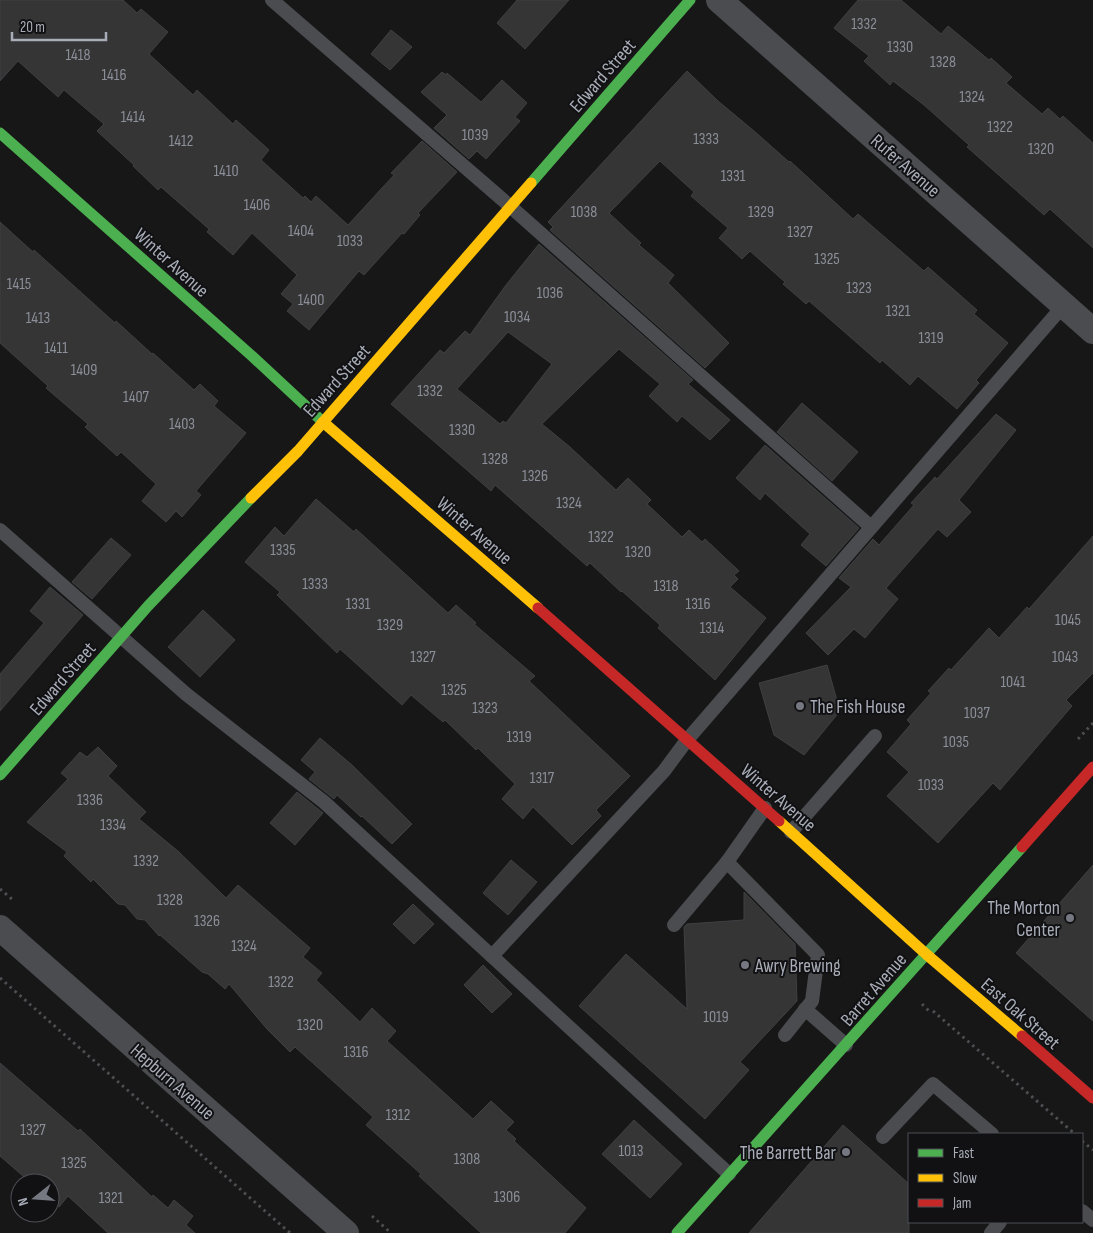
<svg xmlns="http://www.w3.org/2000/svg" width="1093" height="1233" font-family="'Sofia Sans Condensed',sans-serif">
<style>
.building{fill:#353536;stroke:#3f4043;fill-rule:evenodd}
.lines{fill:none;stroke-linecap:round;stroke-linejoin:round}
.path{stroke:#4d4e52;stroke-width:3;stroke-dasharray:2.5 4;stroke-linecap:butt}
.lane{stroke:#4b4c50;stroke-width:14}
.street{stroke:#4b4c50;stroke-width:26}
.fast{stroke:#4caf50;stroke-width:11}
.slow{stroke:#ffc107;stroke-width:11}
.jam{stroke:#c62828;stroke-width:11}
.poi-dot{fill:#757880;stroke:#111113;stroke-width:2}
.labels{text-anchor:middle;stroke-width:4;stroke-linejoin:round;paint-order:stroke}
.number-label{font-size:16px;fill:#8b8f98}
.street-label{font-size:19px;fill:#a8adb8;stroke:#111113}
.poi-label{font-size:19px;fill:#a8adb8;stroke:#111113;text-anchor:start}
</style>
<rect width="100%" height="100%" fill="#171717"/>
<g class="building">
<path d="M 0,0 L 123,0 L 137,13 L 141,9 L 168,32 L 149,54 L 193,95 L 197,90 L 233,124 L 236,120 L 269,150 L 261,160 L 303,198 L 305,196 L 311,202 L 316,196 L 348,225 L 394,175 L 391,173 L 422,141 L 457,172 L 418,213 L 420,215 L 404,234 L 402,233 L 364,275 L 359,271 L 309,330 L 287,311 L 293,304 L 281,294 L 297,275 L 252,233 L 233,255 L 207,232 L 209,229 L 161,187 L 158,190 L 133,166 L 134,165 L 97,131 L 104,124 L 64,90 L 58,97 L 18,61 L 0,81 Z"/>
<path d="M 517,0 L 569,0 L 525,49 L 497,23 Z"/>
<path d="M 858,0 L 901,0 L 941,34 L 948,26 L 989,60 L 991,58 L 1012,77 L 1006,83 L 1042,114 L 1048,108 L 1060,119 L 1063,116 L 1093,143 L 1093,248 L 1050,209 L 1044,215 L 967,147 L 969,145 L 924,105 L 893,81 L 890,85 L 864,61 L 869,56 L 834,28 Z"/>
<path d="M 391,30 L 412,47 L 390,70 L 371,54 Z"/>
<path d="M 687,71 L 718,101 L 754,131 L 789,162 L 790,161 L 853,219 L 858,214 L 924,271 L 928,267 L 977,310 L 974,314 L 1008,343 L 976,380 L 979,383 L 957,409 L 918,376 L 910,385 L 882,360 L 880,363 L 809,301 L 806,304 L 783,284 L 785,282 L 750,251 L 742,259 L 719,238 L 728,228 L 691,196 L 694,192 L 660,161 L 609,213 L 641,243 L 639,245 L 674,275 L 668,283 L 729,343 L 705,368 L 550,230 L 553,227 L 548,222 Z"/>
<path d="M 442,72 L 446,75 L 447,73 L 481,102 L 502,80 L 527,103 L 515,117 L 520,121 L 486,159 L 477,151 L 469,159 L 434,128 L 447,115 L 421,92 Z"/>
<path d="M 0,222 L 33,252 L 34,250 L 115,323 L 116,321 L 152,354 L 153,353 L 194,390 L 200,384 L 218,401 L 214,406 L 246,433 L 196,491 L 201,495 L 182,517 L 176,511 L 166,522 L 142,501 L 156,484 L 121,452 L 117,456 L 85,427 L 88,424 L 46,388 L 48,386 L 0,343 Z"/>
<path d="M 539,244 L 693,380 L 688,384 L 730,420 L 710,440 L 682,416 L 677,422 L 649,396 L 660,384 L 619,349 L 542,424 L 570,447 L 616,490 L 628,478 L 651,500 L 647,504 L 682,537 L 689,530 L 702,542 L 705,539 L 739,571 L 734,575 L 738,579 L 730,587 L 766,618 L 715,680 L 658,628 L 660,625 L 622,591 L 621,592 L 590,563 L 587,566 L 495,485 L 491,491 L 391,404 L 440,350 L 444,353 L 465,331 L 470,335 L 506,285 ZM 508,332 L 552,364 L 506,423 L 503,421 L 500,424 L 457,389 Z"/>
<path d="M 802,403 L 858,452 L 832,481 L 777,432 Z"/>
<path d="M 996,414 L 1016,430 L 959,500 L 971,512 L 947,537 L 938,529 L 886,588 L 898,599 L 865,638 L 854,629 L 828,655 L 806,633 L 851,587 L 839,578 L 873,539 L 879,545 L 914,505 L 911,503 L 935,477 L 937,479 Z"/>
<path d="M 765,445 L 859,528 L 826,566 L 801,545 L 810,534 L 765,493 L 760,500 L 736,478 Z"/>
<path d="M 316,499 L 354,532 L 356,529 L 448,613 L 456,605 L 476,623 L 474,624 L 535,676 L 529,681 L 630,776 L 596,810 L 601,816 L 572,845 L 533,807 L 523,819 L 502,799 L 515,784 L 478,748 L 476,750 L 445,720 L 443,722 L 411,695 L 402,705 L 340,649 L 337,653 L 277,595 L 280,592 L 245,562 L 275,527 L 284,536 Z"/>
<path d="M 1093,536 L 1093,673 L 1066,700 L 1072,706 L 1000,790 L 993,783 L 938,843 L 887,796 L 909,772 L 887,752 L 911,724 L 907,720 L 931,693 L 928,691 L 949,668 L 951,670 L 989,628 L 999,638 L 1027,607 L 1029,609 Z"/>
<path d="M 111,538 L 131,555 L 92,599 L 72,582 Z"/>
<path d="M 50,587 L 83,615 L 0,711 L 0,674 L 44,623 L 30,611 Z"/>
<path d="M 203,610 L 235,640 L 200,677 L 168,647 Z"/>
<path d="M 827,665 L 840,711 L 804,755 L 774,735 L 759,683 Z"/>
<path d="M 320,738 L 352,765 L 412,824 L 392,844 L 362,816 L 361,817 L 337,795 L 334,799 L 309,779 L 315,772 L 301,760 Z"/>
<path d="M 98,747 L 117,766 L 108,776 L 146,812 L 139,819 L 179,852 L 226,898 L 238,885 L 310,948 L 303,957 L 322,973 L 316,980 L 360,1022 L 372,1008 L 396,1031 L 387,1041 L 473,1119 L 491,1101 L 514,1122 L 506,1130 L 516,1139 L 514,1141 L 586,1208 L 565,1233 L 481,1233 L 419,1176 L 421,1174 L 366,1125 L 373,1117 L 295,1047 L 290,1052 L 267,1029 L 229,984 L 225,989 L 208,974 L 202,972 L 160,935 L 159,936 L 145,920 L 137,919 L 125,905 L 118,904 L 93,879 L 91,882 L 64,856 L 67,852 L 27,822 L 68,779 L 61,773 L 80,752 L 87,757 Z"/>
<path d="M 297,792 L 323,813 L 295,845 L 270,823 Z"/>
<path d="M 511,860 L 537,882 L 508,915 L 483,893 Z"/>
<path d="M 1093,865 L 1093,1021 L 1016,953 Z"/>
<path d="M 744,892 L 795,944 L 797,1001 L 740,1062 L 749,1070 L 705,1119 L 579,1006 L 626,954 L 687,1009 L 684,927 L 687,924 L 744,920 Z"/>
<path d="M 413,904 L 434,924 L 414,944 L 393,924 Z"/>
<path d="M 483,965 L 512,994 L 492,1013 L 464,985 Z"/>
<path d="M 0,1063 L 78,1131 L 80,1129 L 152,1197 L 153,1195 L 168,1208 L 174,1200 L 193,1216 L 186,1225 L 195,1233 L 108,1233 L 68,1196 L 59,1207 L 55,1204 L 50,1210 L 50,1183 L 31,1183 L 0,1156 Z"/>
<path d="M 634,1120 L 682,1164 L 650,1198 L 602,1154 Z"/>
<path d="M 843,1125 L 909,1184 L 909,1233 L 749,1233 Z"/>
</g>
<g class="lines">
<g class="path">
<path d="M 1078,739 L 1093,723"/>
<path d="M 0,889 L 13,900"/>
<path d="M 0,978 L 290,1233"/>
<path d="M 922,1004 L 929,1011"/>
<path d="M 933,1011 L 1075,1134"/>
<path d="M 1082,1141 L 1093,1150"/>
<path d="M 372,1216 L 391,1233"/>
</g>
<g class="lane">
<path d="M 272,0 L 511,207 L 871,527"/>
<path d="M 0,530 L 186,694 L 324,802 L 729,1174"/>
<path d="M 765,808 L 727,862 L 818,955 L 812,1001 L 785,1035"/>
<path d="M 791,832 L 875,736"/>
<path d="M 674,925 L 727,862"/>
<path d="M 492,956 L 664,771 L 687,740 L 1064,305"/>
<path d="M 805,1009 L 846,1045"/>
<path d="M 883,1137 L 933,1084 L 992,1134"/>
<path d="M 1082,1211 L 1093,1220"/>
<path d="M 991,1233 L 1000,1222"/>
</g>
<g class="street">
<path d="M 719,0 L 1093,331"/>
<path d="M 0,928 L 346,1233"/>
</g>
<g class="fast">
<path d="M 0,133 L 252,356 L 323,422"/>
<path d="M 531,183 L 690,0"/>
<path d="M 0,775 L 148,606 L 251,498"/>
<path d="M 677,1233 L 1022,847"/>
</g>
<g class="slow">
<path d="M 323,422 L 538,608"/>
<path d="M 251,498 L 298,451 L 531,183"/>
<path d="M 779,821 L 926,954 L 1022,1036"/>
</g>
<g class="jam">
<path d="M 538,608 L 779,821"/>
<path d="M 1022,847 L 1093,767"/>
<path d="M 1022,1036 L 1093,1098"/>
</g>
</g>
<g class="poi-dot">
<circle cx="800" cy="706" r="5"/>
<circle cx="1070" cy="918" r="5"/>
<circle cx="745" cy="965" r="5"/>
<circle cx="846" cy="1152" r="5"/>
</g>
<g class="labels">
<g class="number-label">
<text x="864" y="29">1332</text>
<text x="900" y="52">1330</text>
<text x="78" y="60">1418</text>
<text x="943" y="67">1328</text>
<text x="114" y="80">1416</text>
<text x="972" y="102">1324</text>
<text x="133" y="122">1414</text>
<text x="1000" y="132">1322</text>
<text x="475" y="140">1039</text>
<text x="706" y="144">1333</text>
<text x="181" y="146">1412</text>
<text x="1041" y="154">1320</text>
<text x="226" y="176">1410</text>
<text x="733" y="181">1331</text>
<text x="257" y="210">1406</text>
<text x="584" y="217">1038</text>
<text x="761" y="217">1329</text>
<text x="301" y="236">1404</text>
<text x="800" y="237">1327</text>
<text x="350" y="246">1033</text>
<text x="827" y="264">1325</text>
<text x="19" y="289">1415</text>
<text x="859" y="293">1323</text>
<text x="550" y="298">1036</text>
<text x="311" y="305">1400</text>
<text x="898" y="316">1321</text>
<text x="517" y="322">1034</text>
<text x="38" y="323">1413</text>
<text x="931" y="343">1319</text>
<text x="56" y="353">1411</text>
<text x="84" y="375">1409</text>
<text x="430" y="396">1332</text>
<text x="136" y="402">1407</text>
<text x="182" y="429">1403</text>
<text x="462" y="435">1330</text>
<text x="495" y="464">1328</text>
<text x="535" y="481">1326</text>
<text x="569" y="508">1324</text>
<text x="601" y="542">1322</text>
<text x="283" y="555">1335</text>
<text x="638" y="557">1320</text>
<text x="315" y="589">1333</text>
<text x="666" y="591">1318</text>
<text x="358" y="609">1331</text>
<text x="698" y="609">1316</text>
<text x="1068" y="625">1045</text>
<text x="390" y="630">1329</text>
<text x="712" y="633">1314</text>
<text x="423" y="662">1327</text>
<text x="1065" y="662">1043</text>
<text x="1013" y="687">1041</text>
<text x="454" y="695">1325</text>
<text x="485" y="713">1323</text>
<text x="977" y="718">1037</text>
<text x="519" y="742">1319</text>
<text x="956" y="747">1035</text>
<text x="542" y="783">1317</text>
<text x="931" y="790">1033</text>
<text x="90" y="805">1336</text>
<text x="113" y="830">1334</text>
<text x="146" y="866">1332</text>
<text x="170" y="905">1328</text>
<text x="207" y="926">1326</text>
<text x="244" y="951">1324</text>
<text x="281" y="987">1322</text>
<text x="716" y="1022">1019</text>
<text x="310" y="1030">1320</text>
<text x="356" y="1057">1316</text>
<text x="398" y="1120">1312</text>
<text x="33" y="1135">1327</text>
<text x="631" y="1156">1013</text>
<text x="467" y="1164">1308</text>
<text x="74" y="1168">1325</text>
<text x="507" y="1202">1306</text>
<text x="111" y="1203">1321</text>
</g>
<g class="street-label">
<text transform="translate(602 75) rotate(-49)" y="7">Edward Street</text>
<text transform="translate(906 165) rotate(41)" y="7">Rufer Avenue</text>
<text transform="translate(172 262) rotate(42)" y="7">Winter Avenue</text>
<text transform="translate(336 380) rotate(-48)" y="7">Edward Street</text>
<text transform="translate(475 530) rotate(41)" y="7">Winter Avenue</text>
<text transform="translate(62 678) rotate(-49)" y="7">Edward Street</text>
<text transform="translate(779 797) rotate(41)" y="7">Winter Avenue</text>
<text transform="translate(873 989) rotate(-49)" y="7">Barret Avenue</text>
<text transform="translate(1021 1013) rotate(41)" y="7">East Oak Street</text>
<text transform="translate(173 1081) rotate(41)" y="7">Hepburn Avenue</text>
</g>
<g class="poi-label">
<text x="810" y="713">The Fish House</text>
<text x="1060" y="914" text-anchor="end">The Morton<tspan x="1060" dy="22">Center</tspan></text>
<text x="755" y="972">Awry Brewing</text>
<text x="836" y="1159" text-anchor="end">The Barrett Bar</text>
</g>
</g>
<rect x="908" y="1133" width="175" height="90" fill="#111113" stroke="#4d4f55"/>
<rect x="918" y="1149" width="25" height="8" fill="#4caf50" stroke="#4d4f55"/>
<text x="953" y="1158" font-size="15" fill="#a8adb8">Fast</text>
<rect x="918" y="1174" width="25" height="8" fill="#ffc107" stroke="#4d4f55"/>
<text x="953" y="1183" font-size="15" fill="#a8adb8">Slow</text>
<rect x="918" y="1199" width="25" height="8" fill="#c62828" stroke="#4d4f55"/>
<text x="953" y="1208" font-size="15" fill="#a8adb8">Jam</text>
<g transform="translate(35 1198) rotate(253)"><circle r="24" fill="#111113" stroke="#4d4f55"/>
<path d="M0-4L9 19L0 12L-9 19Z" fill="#757880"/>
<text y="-8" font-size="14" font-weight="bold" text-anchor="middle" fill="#a8adb8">N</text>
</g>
<path d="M12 32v8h94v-8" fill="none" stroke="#a8adb8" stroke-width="2.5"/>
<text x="20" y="32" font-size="15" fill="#a8adb8" stroke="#111113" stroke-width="4" paint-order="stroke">20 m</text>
</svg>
